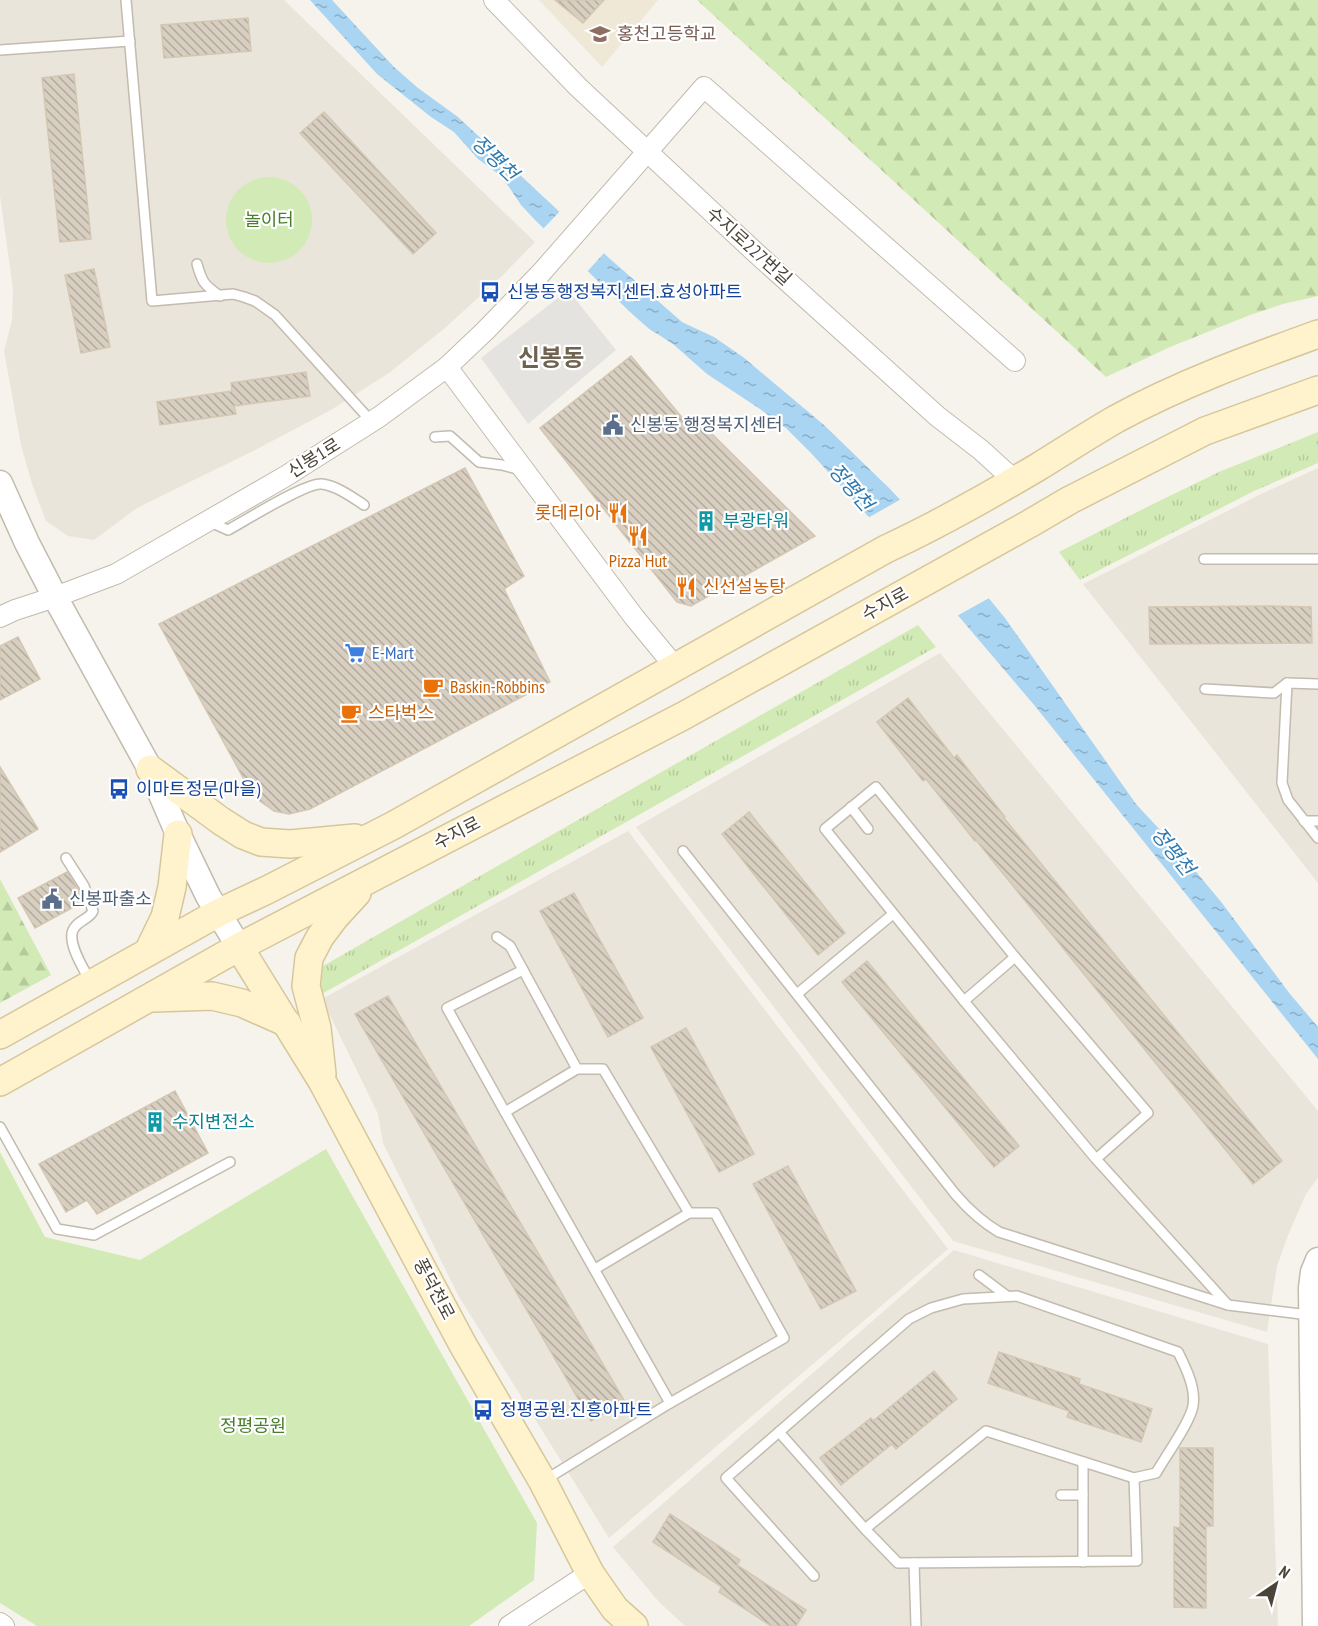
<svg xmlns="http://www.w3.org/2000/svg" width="1318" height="1626" font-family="'PT Sans Narrow','Noto Sans KR',sans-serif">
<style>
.residential{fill:#eae5da}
.education{fill:#efe8d6}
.grass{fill:url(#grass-tufts)}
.forest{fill:url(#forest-firs)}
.park{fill:#d2eab5}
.parking{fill:#e5e3e0}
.water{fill:url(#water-ripples)}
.pier{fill:#f6f3ec}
.building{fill:url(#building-back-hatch);stroke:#d3c7b4;stroke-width:1.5}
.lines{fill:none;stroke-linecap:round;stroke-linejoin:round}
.service-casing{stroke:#c2bbae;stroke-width:12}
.minor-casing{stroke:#c2bbae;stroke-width:22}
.tertiary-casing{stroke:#c2bbae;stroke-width:27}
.secondary-casing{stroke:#d6c79b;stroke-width:30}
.service{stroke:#fff;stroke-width:9}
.minor{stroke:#fff;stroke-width:20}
.tertiary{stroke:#fff;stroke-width:24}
.secondary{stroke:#fff3cd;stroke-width:27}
.labels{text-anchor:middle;stroke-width:4.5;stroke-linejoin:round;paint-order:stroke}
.education-label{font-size:18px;fill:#785e54;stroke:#fff;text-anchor:start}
.park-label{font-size:18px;fill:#4a7f2a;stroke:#fff}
.street-label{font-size:18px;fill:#4b4439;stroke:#fff}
.transit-label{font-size:18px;fill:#164399;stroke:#fff;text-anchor:start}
.service-label{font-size:18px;fill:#4e5e75;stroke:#fff;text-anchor:start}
.food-label{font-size:18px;fill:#c56008;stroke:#fff;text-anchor:start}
.culture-label{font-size:18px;fill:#0d838f;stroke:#fff;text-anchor:start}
.shop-label{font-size:18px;fill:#366cbe;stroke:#fff;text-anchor:start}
.water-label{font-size:20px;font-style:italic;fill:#2e7ab2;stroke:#fff}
.district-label{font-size:24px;font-weight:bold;fill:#6e6250;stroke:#fff}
</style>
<defs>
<pattern id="grass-tufts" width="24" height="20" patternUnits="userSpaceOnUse" patternTransform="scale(1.5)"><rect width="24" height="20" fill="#d2eab5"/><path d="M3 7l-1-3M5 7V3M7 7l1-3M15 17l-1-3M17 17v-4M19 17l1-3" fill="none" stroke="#b6ca9c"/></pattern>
<pattern id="forest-firs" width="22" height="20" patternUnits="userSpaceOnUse" patternTransform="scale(1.5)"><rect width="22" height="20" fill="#d2eab5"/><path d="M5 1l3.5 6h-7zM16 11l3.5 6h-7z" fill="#b6ca9c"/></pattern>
<pattern id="water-ripples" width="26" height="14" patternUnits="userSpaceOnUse" patternTransform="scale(1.5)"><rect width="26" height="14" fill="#a9d4f2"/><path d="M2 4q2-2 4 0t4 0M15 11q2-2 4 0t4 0" fill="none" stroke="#8caec5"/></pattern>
<pattern id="building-back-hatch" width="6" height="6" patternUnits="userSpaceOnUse" patternTransform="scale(1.5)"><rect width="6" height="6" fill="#d8cfc1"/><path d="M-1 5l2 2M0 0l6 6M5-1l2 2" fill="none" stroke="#b1aa9e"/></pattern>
</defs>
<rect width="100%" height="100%" fill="#f6f3ec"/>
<g class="residential">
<path d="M 0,0 L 284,0 L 535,242 L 504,274 L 445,328 L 389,373 L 331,410 L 255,450 L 137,508 L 94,540 L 68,536 L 46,521 L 32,484 L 21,445 L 4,351 L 12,320 L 13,289 L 0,196 Z"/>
<path d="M 1318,468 L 1318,883 L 1083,584 L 1261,494 Z"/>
<path d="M 940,653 L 1318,1111 L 1318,1178 L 1306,1194 L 1289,1233 L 1277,1266 L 1267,1332 L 953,1241 L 636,827 Z"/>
<path d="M 628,831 L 948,1249 L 609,1538 L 458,1295 L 383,1143 L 378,1114 L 322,999 Z"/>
<path d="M 954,1250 L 1268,1344 L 1278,1626 L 685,1626 L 659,1602 L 613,1547 Z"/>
</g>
<path class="education" d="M 539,0 L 658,0 L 602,67 Z"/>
<g class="grass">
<path d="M 1318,432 L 1318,463 L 1254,491 L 1080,580 L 1059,552 L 1149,506 L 1219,472 Z"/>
<path d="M 918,625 L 936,647 L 320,995 L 323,966 Z"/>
</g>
<g class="forest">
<path d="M 697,0 L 1318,0 L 1318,296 L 1283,304 L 1250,315 L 1170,347 L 1106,377 Z"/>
<path d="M 0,879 L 51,975 L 0,1003 Z"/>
</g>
<g class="park">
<circle cx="269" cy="220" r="43"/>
<path d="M 326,1149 L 537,1523 L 534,1580 L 469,1626 L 37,1626 L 0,1603 L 0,1152 L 45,1237 L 140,1260 Z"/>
</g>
<path class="parking" d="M 568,290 L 616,350 L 528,424 L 481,358 Z"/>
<path class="water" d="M 310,0 L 332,0 L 394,67 L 418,88 L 458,117 L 609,258 L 682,322 L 714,337 L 743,357 L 824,425 L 889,488 L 959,562 L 1005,618 L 1136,804 L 1173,844 L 1222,903 L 1290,994 L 1318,1027 L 1318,1059 L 1035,706 L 961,619 L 811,453 L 786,428 L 760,409 L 707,374 L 673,344 L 648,328 L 630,312 L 536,221 L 521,205 L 509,187 L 497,173 L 478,159 L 454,132 L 431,117 L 377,74 Z"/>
<g class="pier">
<path d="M 562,209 L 606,251 L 585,274 L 541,231 Z"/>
<path d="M 903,498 L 961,560 L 991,597 L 955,617 L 866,519 Z"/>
</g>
<g class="building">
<path d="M 555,0 L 604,0 L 583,23 Z"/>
<path d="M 248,18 L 251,51 L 164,58 L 161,25 Z"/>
<path d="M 74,74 L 91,239 L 60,242 L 42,78 Z"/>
<path d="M 324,112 L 436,233 L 413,254 L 300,133 Z"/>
<path d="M 94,269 L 110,347 L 81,353 L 65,275 Z"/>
<path d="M 631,356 L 694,432 L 703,425 L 815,536 L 691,606 L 677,602 L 540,428 Z"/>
<path d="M 306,372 L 310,396 L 234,406 L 236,414 L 160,425 L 157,402 L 232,391 L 231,383 Z"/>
<path d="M 465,468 L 524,576 L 504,589 L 550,682 L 310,809 L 289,814 L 274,811 L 257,799 L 246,783 L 159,624 Z"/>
<path d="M 1271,606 L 1311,607 L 1312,643 L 1150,644 L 1149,607 Z"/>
<path d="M 18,637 L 40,679 L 0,700 L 0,646 Z"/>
<path d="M 908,698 L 954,758 L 957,755 L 1005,817 L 1004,818 L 1282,1161 L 1253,1184 L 976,840 L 975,841 L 926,779 L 923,781 L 877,722 Z"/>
<path d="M 0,767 L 38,829 L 0,852 Z"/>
<path d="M 749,812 L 845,933 L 818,955 L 722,834 Z"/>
<path d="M 67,872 L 78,889 L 83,902 L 35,928 L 18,898 Z"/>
<path d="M 574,893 L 643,1018 L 608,1037 L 540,911 Z"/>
<path d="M 867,961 L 1019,1146 L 994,1167 L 842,982 Z"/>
<path d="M 388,996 L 625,1402 L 591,1421 L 355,1014 Z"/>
<path d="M 686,1028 L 754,1154 L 719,1172 L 651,1047 Z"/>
<path d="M 175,1091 L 208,1153 L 97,1214 L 87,1200 L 66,1212 L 39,1164 Z"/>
<path d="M 788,1166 L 856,1291 L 821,1309 L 753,1184 Z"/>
<path d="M 999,1352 L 1080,1379 L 1079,1384 L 1152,1409 L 1141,1442 L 1067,1417 L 1069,1411 L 988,1383 Z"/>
<path d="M 934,1371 L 957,1399 L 896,1449 L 892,1444 L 841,1485 L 820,1458 L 871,1418 L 873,1421 Z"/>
<path d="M 1180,1448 L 1213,1448 L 1213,1526 L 1206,1526 L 1206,1608 L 1174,1607 L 1174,1527 L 1180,1528 Z"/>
<path d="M 670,1514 L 740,1560 L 737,1565 L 806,1610 L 796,1626 L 771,1626 L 719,1592 L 722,1587 L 653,1542 Z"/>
</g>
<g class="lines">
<g class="service-casing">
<g id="service">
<path d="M 126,0 L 152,301 L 233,294 L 244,297 L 255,301 L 275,315 L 371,421"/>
<path d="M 0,50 L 130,41"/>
<path d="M 197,264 C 202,282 204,285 220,296"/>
<path d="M 435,437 L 450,436 L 479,462 L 502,465 L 521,470"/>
<path d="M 208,521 L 228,530 C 245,521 306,482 322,484 C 337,486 352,497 364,505"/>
<path d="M 1204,559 L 1318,559"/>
<path d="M 1318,684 L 1287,683 L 1282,783 L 1288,800 L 1318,838"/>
<path d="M 1205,689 L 1274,693 L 1287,683"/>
<path d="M 851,807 L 868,829"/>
<path d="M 1304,821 L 1318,821"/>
<path d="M 683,851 L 956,1195 C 969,1210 982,1222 999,1232 L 1228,1305 L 1309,1315"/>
<path d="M 66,858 L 84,886 L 93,911 C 89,919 80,920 75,927 C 64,939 84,969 90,981"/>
<path d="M 497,937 L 510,946 L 577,1069 L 603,1069 L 689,1213 L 715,1213 L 784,1338 L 670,1403 L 545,1480"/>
<path d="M 523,970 L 447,1008 L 505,1112 L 577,1069"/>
<path d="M 797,994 L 893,914"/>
<path d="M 964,1001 L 1015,957"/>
<path d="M 505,1112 L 670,1403"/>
<path d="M 0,1127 L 57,1229 L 94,1235 L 230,1162"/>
<path d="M 1096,1159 L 1148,1113 L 1015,957 L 876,787 L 825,829 L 964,1001 L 1096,1159 L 1228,1305"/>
<path d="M 595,1269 L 689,1213"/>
<path d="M 979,1275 L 1007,1296"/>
<path d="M 986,1431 L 1134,1478 L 1137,1561 L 898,1563 L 865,1529 Z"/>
<path d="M 779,1432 L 865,1529"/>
<path d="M 1083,1462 L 1083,1562"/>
<path d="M 1061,1495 L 1083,1495"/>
<path d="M 914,1563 L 916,1626"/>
<path d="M 814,1576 L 726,1478 L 909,1319 L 931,1308 L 963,1299 L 1017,1296 L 1178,1352 C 1186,1368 1196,1388 1193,1406 C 1190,1423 1165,1457 1156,1473 L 1134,1478"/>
</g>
</g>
<g class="minor-casing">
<g id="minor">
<path d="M 494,0 L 578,87 L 756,253 L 937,416 L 981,450 L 1014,480"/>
<path d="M 447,367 L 634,617 L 676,668"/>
<path d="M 0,617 L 15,610 L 55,597 L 116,574 L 286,476 L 379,417 L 447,367 L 485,331 L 541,273 L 704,87 L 1015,361"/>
<path d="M 0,1623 L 4,1626"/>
<path d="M 509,1626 L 590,1573"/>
</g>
</g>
<g class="tertiary-casing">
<g id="tertiary">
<path d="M 0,483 L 27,543 L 55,597 L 150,769 L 178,834 L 208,896 L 239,947"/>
<path d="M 1315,1626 L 1311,1288 L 1313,1272 L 1318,1260"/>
</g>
</g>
<g class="secondary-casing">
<g id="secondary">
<path d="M 150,769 L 221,821 L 243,835 L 261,842 L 290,844 L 355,838"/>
<path d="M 239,947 L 322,1081 L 463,1345 L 543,1482 L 590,1573 L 615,1609 L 634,1626"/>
<path d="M 148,952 L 165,917 L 172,887 L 178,834"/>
<path d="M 154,998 L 212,996 L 242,1003 L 287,1023"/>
<path d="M 0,1035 L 218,913 L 267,890 L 394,825 L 886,549 C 938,525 989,496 1038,467 C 1064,451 1090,434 1116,419 C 1180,384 1249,359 1318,334"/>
<path d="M 322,1074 L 317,1028 L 306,986 L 309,958 L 320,937 L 335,917 L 357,893"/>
<path d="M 0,1082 L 239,947 L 685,715 L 1029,524 L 1070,500 L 1205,431 L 1318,390"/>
</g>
</g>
<use href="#service" class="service"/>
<use href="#minor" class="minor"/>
<use href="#tertiary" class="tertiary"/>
<use href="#secondary" class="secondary"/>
</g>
<defs>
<g id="school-bare" transform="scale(1.62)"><path d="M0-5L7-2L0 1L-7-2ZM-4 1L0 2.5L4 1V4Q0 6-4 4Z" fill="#8d6e63" stroke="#fff" stroke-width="2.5" paint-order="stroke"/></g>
<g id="bus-bare" transform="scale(1.62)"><path d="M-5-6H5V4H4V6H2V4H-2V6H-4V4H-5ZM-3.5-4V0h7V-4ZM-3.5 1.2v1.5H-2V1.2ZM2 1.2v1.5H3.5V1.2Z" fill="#1a4fb4" stroke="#fff" stroke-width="2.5" paint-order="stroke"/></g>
<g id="civic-bare" transform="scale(1.62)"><path d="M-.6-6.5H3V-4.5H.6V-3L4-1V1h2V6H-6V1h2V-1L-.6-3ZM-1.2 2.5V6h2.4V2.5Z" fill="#5c6f8a" stroke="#fff" stroke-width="2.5" paint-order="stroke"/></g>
<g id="restaurant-bare" transform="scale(1.62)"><path d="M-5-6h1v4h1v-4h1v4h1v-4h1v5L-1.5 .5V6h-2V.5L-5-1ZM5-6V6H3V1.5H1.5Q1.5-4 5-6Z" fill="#e8710a" stroke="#fff" stroke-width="2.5" paint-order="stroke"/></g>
<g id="building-bare" transform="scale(1.62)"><path d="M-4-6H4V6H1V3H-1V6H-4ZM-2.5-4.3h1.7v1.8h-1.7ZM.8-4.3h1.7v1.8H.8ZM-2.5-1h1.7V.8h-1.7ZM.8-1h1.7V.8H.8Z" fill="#0f9aa8" stroke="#fff" stroke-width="2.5" paint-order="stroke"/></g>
<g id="supermarket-bare" transform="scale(1.62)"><path d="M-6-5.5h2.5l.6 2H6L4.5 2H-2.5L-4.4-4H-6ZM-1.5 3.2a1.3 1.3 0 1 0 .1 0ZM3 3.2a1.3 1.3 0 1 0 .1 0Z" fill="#3f7fe0" stroke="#fff" stroke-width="2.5" paint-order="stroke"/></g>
<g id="cafe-bare" transform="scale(1.62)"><path d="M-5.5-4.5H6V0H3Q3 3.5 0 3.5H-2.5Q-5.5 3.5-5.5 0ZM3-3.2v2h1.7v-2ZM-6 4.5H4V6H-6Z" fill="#e8710a" stroke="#fff" stroke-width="2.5" paint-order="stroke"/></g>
</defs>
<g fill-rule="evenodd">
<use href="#school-bare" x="600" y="34"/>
<use href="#bus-bare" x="490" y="292"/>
<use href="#civic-bare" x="613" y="425"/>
<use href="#restaurant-bare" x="618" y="513"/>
<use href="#building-bare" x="706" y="521"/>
<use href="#restaurant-bare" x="638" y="536"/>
<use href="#restaurant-bare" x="686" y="587"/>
<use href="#supermarket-bare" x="355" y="653"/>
<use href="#cafe-bare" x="433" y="687"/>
<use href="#cafe-bare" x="351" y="713"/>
<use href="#bus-bare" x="119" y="789"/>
<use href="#civic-bare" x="52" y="899"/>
<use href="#building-bare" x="155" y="1122"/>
<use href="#bus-bare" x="483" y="1410"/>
</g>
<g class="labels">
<g class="education-label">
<text x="617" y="40">홍천고등학교</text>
</g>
<g class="park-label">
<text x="269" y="226">놀이터</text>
<text x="253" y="1432">정평공원</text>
</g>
<g class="street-label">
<text transform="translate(749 246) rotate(42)" y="6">수지로227번길</text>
<text transform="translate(314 458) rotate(-32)" y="6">신봉1로</text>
<text transform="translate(885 604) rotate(-29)" y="6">수지로</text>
<text transform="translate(457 833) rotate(-27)" y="6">수지로</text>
<text transform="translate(434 1289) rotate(62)" y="6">풍덕천로</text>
</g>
<g class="transit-label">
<text x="507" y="298">신봉동행정복지센터.효성아파트</text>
<text x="136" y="795">이마트정문(마을)</text>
<text x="500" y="1416">정평공원.진흥아파트</text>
</g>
<g class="service-label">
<text x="630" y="431">신봉동 행정복지센터</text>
<text x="69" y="905">신봉파출소</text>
</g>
<g class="food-label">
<text x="601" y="519" text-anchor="end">롯데리아</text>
<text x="638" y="567" text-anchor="middle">Pizza Hut</text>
<text x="703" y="593">신선설농탕</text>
<text x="450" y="693">Baskin-Robbins</text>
<text x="368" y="719">스타벅스</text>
</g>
<g class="culture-label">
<text x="723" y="527">부광타워</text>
<text x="172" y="1128">수지변전소</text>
</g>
<g class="shop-label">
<text x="372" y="659">E-Mart</text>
</g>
<g class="water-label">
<text transform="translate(495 158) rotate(44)" y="7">정평천</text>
<text transform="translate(851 487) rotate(49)" y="7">정평천</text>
<text transform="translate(1173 851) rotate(51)" y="7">정평천</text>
</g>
<g class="district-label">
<text x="551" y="366">신봉동</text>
</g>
</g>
<g transform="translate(1276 1584) rotate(35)" stroke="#ffffff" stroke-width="4.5" paint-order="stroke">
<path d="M0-4.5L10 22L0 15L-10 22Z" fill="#4b4439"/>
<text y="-9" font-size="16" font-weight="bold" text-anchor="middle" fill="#4b4439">N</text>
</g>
</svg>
